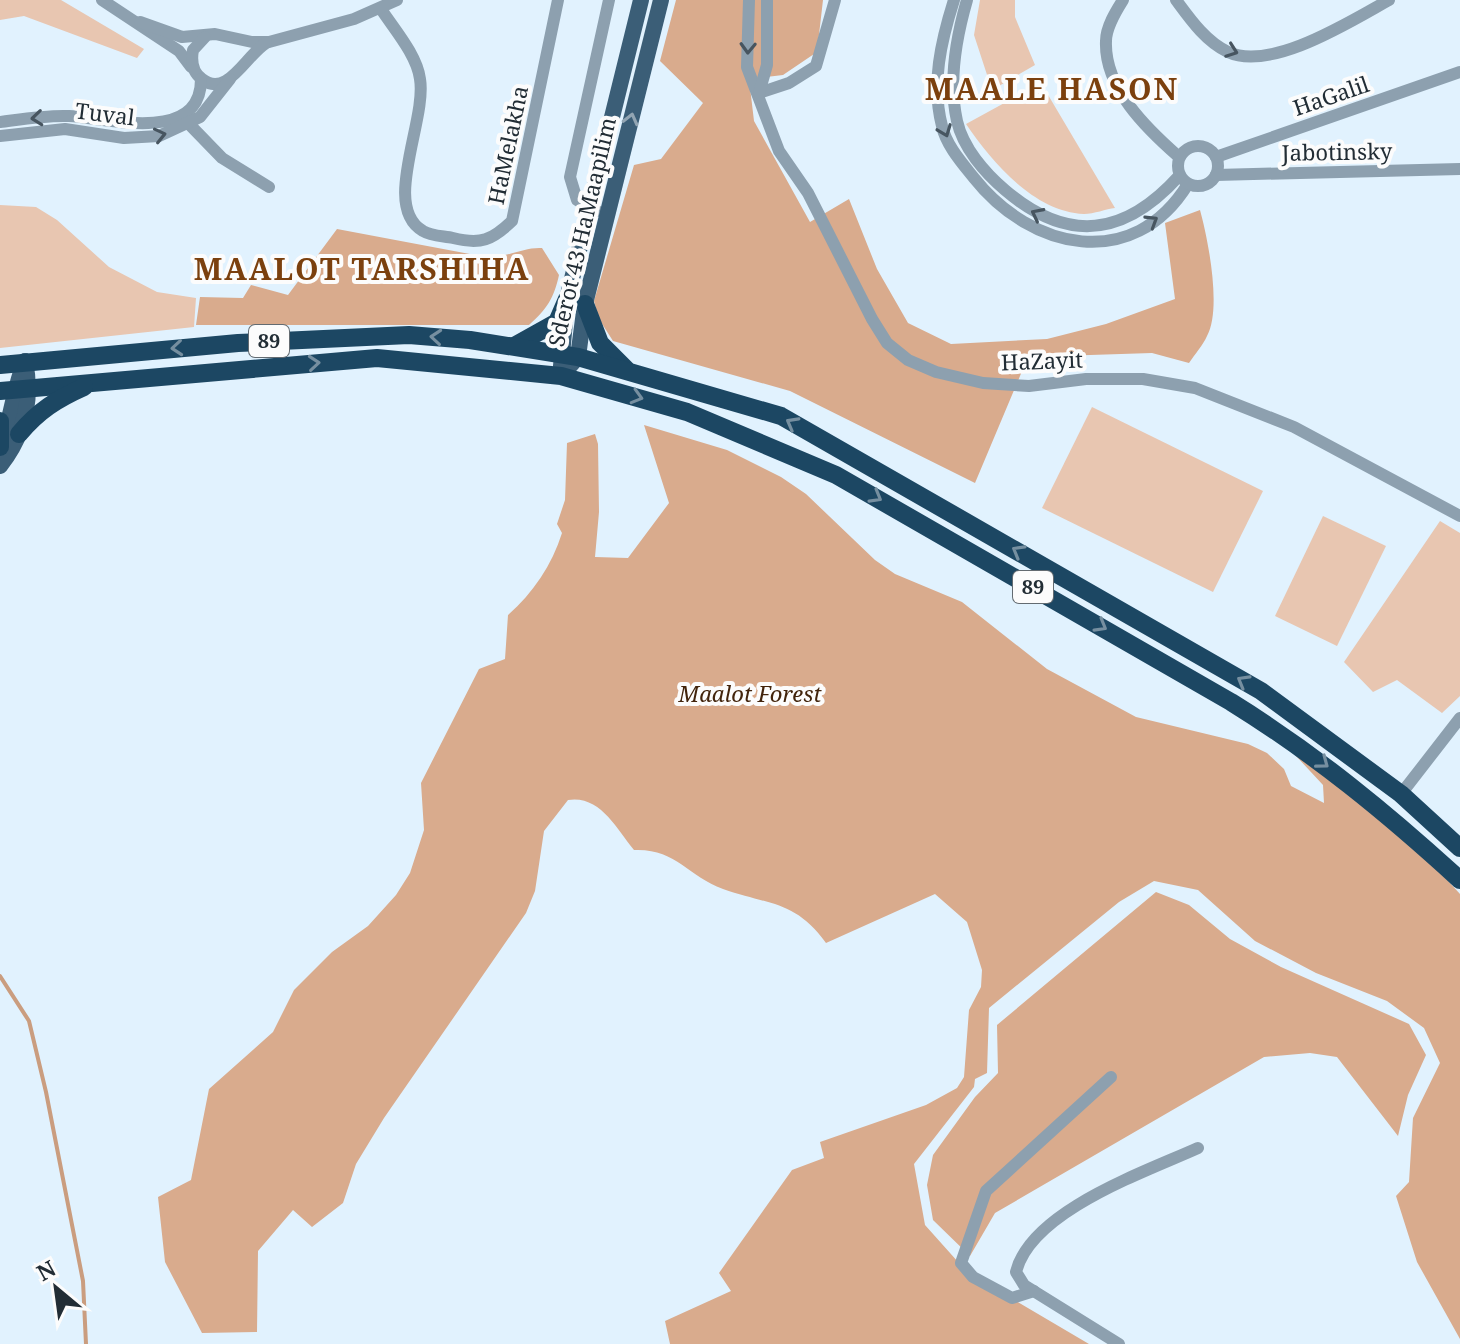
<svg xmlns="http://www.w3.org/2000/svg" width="1460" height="1344" font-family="'Noto Serif',serif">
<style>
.green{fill:#e8c6b1}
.forest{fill:#d9ab8d}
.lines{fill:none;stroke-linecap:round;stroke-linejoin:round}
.stream{stroke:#ca9d7f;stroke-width:4}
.minor{stroke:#8da0af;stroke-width:12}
.major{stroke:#3b5e77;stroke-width:16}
.highway{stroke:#1c4763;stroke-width:18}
.oneway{stroke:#475560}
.oneway2{stroke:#92a5b3}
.oneway3{stroke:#768fa0}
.labels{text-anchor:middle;stroke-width:8;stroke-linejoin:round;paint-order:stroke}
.shield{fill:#fcfcfc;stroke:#636b71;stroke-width:2}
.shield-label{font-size:20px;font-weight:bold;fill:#222d35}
.street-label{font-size:22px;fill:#222d35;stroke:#fcfcfc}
.park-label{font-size:22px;font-style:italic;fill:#42240c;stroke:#fcfcfc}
.district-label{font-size:30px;font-weight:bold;letter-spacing:2px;fill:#7b400e;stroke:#fcfcfc}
</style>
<rect width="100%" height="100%" fill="#e1f2fe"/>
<g class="green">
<path d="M 0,0 L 61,0 L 144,49 L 137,58 L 24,16 L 0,20 Z"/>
<path d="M 980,0 L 1015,0 L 1015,17 L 1035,65 L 992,90 L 974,35 Z"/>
<path d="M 1041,83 L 1115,208 C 1106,209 1094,214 1084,214 C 1034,212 992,162 966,124 Z"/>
<path d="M 0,205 L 36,207 L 57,220 L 109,267 L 157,292 L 196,298 L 194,327 L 0,348 Z"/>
<path d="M 1092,407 L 1263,491 L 1213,592 L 1042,508 Z"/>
<path d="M 1323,516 L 1386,546 L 1337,646 L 1275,616 Z"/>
<path d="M 1440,521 L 1460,533 L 1460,696 L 1442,713 L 1397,680 L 1373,692 L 1344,662 Z"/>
</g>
<g class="forest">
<path d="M 676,0 L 823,0 L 817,52 L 783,75 L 749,79 L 754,121 L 810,222 L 849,199 L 877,269 L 908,323 L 951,344 L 1047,339 L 1106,324 L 1175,299 L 1165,223 L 1200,210 C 1208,239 1222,309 1207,336 C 1203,345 1195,354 1189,363 L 1152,353 L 1028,357 L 975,483 L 790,391 L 613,341 L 599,319 L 594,301 L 634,165 L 661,159 L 703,103 L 660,61 Z"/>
<path d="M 337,229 L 491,258 C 509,256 525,247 542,248 L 559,275 C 554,298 547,309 529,325 L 196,325 L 200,297 L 243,298 L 251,285 L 288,295 Z"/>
<path d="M 644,425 L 727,450 L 781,477 L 806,494 L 875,560 L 895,574 L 962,602 L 1047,669 L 1136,717 L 1248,744 L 1267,753 L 1284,769 L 1291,786 L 1324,803 L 1323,785 L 1284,743 L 1415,845 L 1460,894 L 1460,1339 L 1417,1262 L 1396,1196 L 1409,1182 L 1413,1118 L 1440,1063 L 1424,1028 L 1387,1001 L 1316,973 L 1255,941 L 1198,890 L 1154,881 L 1119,902 L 989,1008 L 987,1073 L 975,1079 L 974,1087 L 914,1164 L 925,1225 L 967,1272 L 1089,1344 L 670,1344 L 665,1321 L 731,1291 L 719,1273 L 792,1170 L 824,1158 L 820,1142 L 926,1105 L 957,1088 L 964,1077 L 969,1010 L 981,987 L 982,970 L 967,922 L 935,894 L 826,943 C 795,900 768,905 723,889 C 688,876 675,848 634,850 C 616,828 600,795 568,800 L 544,831 L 535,891 L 526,913 L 384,1118 L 356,1164 L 343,1203 L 312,1227 L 293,1210 L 258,1251 L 257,1332 L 202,1333 L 165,1262 L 158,1197 L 191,1180 L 209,1089 L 273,1032 L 294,990 L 332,952 L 368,926 L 396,895 L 410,873 L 424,830 L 421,783 L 479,669 L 505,659 L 508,615 C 533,593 552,565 562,533 L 557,524 L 565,500 L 567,443 L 595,434 L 598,444 L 599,512 L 595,557 L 628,558 L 669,503 Z"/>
<path d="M 1156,892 L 1189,905 L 1230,939 L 1281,967 L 1409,1024 L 1426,1055 L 1408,1095 L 1398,1136 L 1337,1057 L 1310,1053 L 1264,1057 L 995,1213 L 970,1256 L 933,1220 L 927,1185 L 933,1155 L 975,1097 L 998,1073 L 997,1025 Z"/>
</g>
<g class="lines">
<path class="stream" d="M 0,976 L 29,1021 L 46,1092 L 83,1281 L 86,1344"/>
<g class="minor">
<path d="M 102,0 L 179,51 L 191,67"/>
<path d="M 749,0 L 747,67 L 779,151 L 808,193 L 872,319 L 887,343 L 908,360 L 936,372 L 983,383 L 1029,386 L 1086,379 L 1143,379 L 1195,388 L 1294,427 L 1460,516"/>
<path d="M 954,0 C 941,41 931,84 942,126 C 946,145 962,163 974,178 C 1031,250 1133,273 1188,184"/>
<path d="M 967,0 C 956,38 948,81 957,121 C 963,148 985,173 1005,190 C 1068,244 1125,236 1179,176"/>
<path d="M 1123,0 C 1116,11 1106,27 1106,41 C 1104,88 1147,129 1179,157"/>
<path d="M 1176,0 C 1190,19 1206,42 1228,52 C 1271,72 1351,21 1389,0"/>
<path d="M 381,9 C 394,29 417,55 420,79 C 427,121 381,207 423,231 C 431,236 444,236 453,238 C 481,245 492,240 512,221 L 558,0"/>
<path d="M 140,22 L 182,37 L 215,34 L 252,42 L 269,42 L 354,19 L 397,0"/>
<path d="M 205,37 L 193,50 C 191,61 192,72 202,79 C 227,99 246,55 266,43"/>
<path d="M 759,93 L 789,83 L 816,66 L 835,0"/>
<path d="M 759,93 L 767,65 L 767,0"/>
<path d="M 0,122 C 23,119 46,115 69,116 C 107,118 201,145 201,79"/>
<path d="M 189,124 L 222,158 L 269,187"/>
<path d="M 0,136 L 65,129 L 124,138 L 159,136 L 200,117 L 230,79"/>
<circle cx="1198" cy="166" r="20"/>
<path d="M 1216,157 L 1460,72"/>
<path d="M 1216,175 L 1460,169"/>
<path d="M 597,211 L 577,200 L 570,177 L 609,0"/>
<path d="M 1401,794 L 1460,718"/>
<path d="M 1034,1291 L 1012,1298 L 973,1277 L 961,1263 L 986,1191 L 1111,1077"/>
<path d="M 1119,1344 L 1024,1285 L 1016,1272 C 1031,1211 1145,1172 1198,1148"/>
</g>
<g class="major">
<path d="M 561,366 L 567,299 L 641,0"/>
<path d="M 561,376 L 578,357 L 585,304 L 661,0"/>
<path d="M 3,440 C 12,414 14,387 25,361"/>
<path d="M 0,466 C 25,434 33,400 25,361"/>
</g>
<g class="highway">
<path d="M 585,304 L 600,343 L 626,369"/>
<path d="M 514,346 L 557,322 L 567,299"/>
<path d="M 0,365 L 238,343 L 409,335 L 470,340 L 578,357 L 781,416 L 1261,691 L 1401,794 L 1460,848"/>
<path d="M 0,391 L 377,358 L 561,376 L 687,412 L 836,475 L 1231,702 C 1315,754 1388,814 1460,880"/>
<path d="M 0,421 L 0,447"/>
<path d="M 19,434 C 38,411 57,399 84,387"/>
</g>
</g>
<defs><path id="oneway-chevron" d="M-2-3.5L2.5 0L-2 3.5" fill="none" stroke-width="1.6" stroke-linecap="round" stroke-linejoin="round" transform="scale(2)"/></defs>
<g class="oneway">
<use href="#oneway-chevron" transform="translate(748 48) rotate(92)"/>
<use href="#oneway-chevron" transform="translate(1232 51) rotate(20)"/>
<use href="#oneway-chevron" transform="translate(37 118) rotate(174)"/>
<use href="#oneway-chevron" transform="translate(945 131) rotate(69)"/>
<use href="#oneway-chevron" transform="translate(160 135) rotate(-13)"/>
<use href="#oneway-chevron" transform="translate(1037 214) rotate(-153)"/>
<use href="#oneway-chevron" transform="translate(1152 221) rotate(-32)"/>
</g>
<use class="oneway2" href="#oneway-chevron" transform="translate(631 119) rotate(-76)"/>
<g class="oneway3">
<use href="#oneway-chevron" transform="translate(436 337) rotate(-175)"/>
<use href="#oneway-chevron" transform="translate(177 348) rotate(175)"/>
<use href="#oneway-chevron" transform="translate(314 363) rotate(-5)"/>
<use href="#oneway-chevron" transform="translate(637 397) rotate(16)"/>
<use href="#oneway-chevron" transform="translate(792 423) rotate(-151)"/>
<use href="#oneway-chevron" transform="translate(876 497) rotate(30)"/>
<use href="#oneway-chevron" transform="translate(1018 551) rotate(-150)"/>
<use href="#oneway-chevron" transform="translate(1101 626) rotate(30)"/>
<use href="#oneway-chevron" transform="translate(1243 681) rotate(-150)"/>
<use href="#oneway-chevron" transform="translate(1323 763) rotate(37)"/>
</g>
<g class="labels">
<g class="shield">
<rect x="249" y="325" width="40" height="32" rx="6"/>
<rect x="1013" y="571" width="40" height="32" rx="6"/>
</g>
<g class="shield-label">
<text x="269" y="348">89</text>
<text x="1033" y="594">89</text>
</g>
<g class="street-label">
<text transform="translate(1331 96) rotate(-19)" y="8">HaGalil</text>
<text transform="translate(105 114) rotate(7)" y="8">Tuval</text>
<text transform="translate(508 145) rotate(-78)" y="8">HaMelakha</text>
<text transform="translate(1337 152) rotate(-1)" y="8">Jabotinsky</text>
<text transform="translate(582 232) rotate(-77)" y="8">Sderot 43 HaMaapilim</text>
<text transform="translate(1042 361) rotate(-2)" y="8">HaZayit</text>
</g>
<g class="park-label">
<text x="750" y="702">Maalot Forest</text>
</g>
<g class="district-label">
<text x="1052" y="100">MAALE HASON</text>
<text x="362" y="280">MAALOT TARSHIHA</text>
</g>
</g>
<g transform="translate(56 1288) rotate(331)" stroke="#fcfcfc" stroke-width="6" paint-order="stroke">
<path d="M0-6L14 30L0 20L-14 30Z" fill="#222d35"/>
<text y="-12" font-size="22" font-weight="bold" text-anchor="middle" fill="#222d35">N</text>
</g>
</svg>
